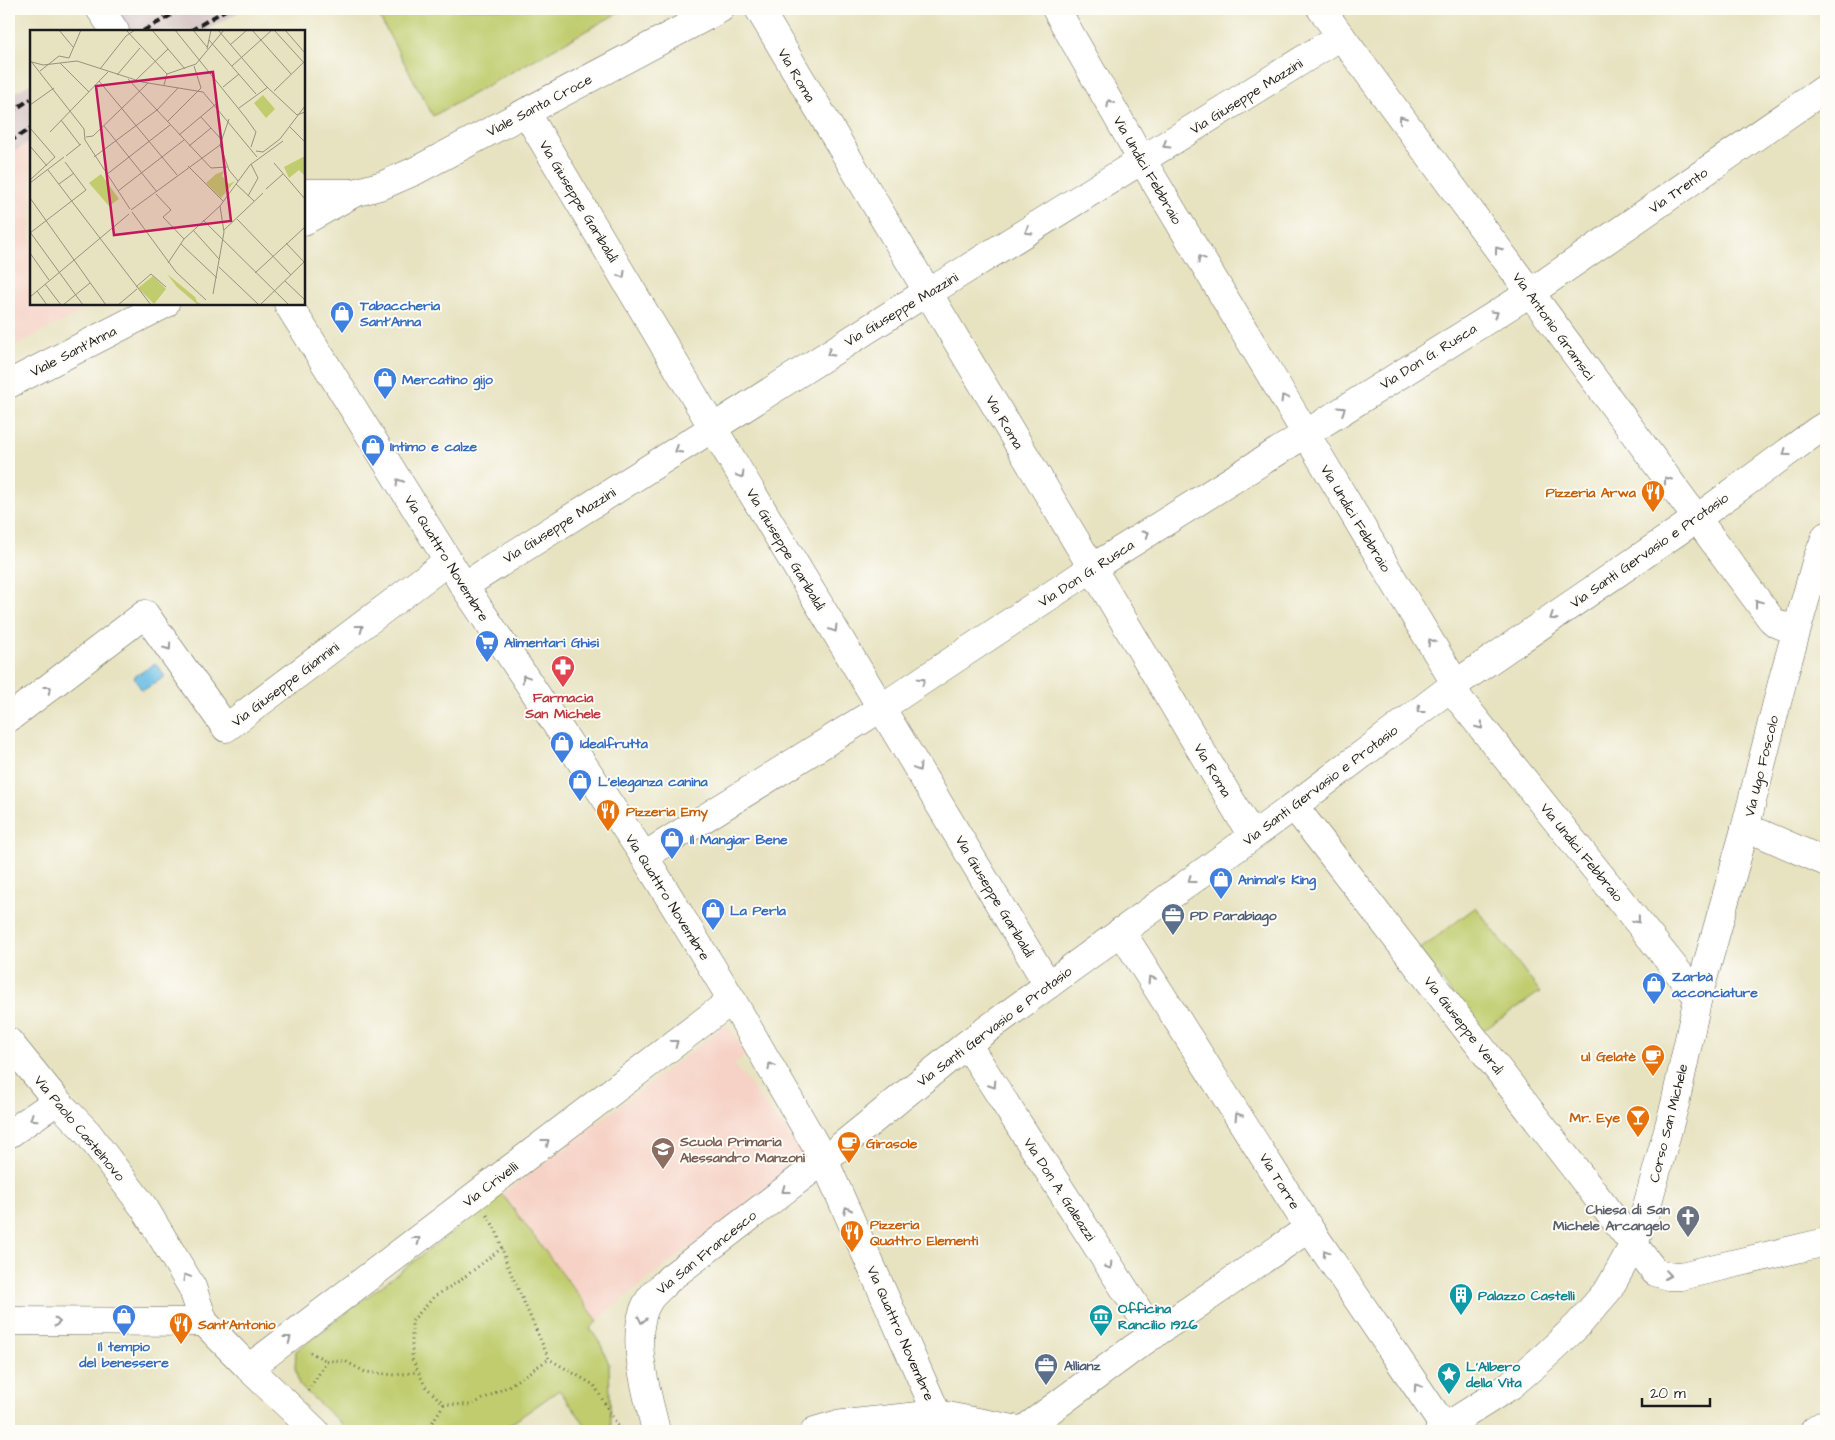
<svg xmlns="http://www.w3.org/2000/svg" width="1835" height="1440" font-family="'Architects Daughter',sans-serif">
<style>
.built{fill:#f6d1c5}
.industrial{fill:#d1bfbf}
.green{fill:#c0cc6d;stroke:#6e7444}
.water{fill:#67bce3;stroke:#426c80}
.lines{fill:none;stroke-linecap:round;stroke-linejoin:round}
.minor-casing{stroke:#636155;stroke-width:29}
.path{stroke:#636155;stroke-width:3;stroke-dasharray:1 4;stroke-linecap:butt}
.minor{stroke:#fff;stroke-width:28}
.rail{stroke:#1c1c1c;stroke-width:4;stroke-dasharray:8 4;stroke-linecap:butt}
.oneway{stroke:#999}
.labels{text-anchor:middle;stroke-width:4;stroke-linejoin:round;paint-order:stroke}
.street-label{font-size:14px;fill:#1c1c1c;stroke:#fdfcf7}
.shop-label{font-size:14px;font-weight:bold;fill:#366cbe;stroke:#fdfcf7;text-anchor:start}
.food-label{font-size:14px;font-weight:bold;fill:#c56008;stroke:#fdfcf7;text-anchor:start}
.health-label{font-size:14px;font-weight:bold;fill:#be3a42;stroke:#fdfcf7}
.service-label{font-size:14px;font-weight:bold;fill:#4e5e75;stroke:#fdfcf7;text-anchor:start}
.education-label{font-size:14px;font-weight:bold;fill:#785e54;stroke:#fdfcf7;text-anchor:start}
.worship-label{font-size:14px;font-weight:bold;fill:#5b616d;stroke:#fdfcf7;text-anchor:end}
.culture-label{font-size:14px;font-weight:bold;fill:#0d838f;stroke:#fdfcf7;text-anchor:start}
.inset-road{fill:none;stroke:#96937e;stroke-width:1}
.view{fill:#c2185b;fill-opacity:0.15;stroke:#c2185b;stroke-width:2.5}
.inset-edge{fill:none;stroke:#1c1c1c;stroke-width:2.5}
</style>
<rect width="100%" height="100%" fill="#fdfcf7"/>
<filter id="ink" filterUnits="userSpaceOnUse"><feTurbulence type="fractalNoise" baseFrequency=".02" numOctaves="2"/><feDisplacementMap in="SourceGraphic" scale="10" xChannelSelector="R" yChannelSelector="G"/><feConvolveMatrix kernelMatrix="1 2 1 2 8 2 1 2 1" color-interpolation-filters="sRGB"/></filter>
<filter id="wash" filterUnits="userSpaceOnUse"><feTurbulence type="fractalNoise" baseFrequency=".0096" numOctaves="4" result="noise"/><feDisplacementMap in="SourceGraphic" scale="20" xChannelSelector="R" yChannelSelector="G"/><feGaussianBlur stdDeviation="1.12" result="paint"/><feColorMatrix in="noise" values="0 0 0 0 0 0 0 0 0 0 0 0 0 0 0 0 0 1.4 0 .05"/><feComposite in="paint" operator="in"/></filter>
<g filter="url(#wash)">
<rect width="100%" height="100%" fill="#e7e2c0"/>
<g class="built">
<path d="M 31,141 L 31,304 L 96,304 L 9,349 L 9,155 Z"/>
<path d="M 727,1024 L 746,1055 L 734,1064 L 806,1158 L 613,1306 L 598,1321 L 502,1194 L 519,1183 Z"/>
</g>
<g class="industrial">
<path d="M 107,9 L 244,9 L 206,31 L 115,31 Z"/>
<path d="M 31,83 L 31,141 L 9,155 L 9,96 Z"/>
</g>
<g class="green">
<path d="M 375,9 L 625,9 L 433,116 Z"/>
<path d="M 1476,907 L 1540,992 L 1481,1032 L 1419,950 Z"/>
<path d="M 502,1194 L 598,1321 L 590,1328 L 601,1345 L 609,1364 L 611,1427 L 597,1431 L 590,1431 L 559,1390 L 501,1431 L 349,1431 L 299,1385 L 295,1368 L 296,1351 Z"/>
</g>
<path class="water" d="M 156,663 L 165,677 L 142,691 L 134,677 Z"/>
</g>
<g filter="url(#ink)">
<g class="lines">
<g class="minor-casing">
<g id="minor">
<path d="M 100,9 L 115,31"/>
<path d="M 759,9 L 1252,836"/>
<path d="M 1056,9 L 1142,160 L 1449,673 L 1459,699 L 1698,997"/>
<path d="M 1321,9 L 1771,619 L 1777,624 L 1796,630"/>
<path d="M 526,112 L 713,428 L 1048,985"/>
<path d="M 304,193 L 352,193"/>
<path d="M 304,221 L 354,193 L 383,185 L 415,171 L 720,9"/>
<path d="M 288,304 L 464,586 L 644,856 L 732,1000 L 824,1160 L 937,1414"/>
<path d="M 9,384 L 165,304"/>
<path d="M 464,586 L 914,300 L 941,285 L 1341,36"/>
<path d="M 9,718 L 145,614 L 226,728 L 448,561"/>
<path d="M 1294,806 L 1655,1272 L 1668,1276 L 1681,1276 L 1826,1242"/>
<path d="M 1745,829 L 1762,834 L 1826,862"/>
<path d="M 644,856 L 881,708 L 1092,568 L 1530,293 L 1826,88"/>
<path d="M 1121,931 L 1309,1228 L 1445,1428"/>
<path d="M 9,1042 L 57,1101 L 87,1132 L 145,1209 L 192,1287 L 204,1322 L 249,1368 L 315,1431"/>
<path d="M 967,1044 L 1154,1335"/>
<path d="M 9,1134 L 57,1101"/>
<path d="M 9,1321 L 204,1322"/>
<path d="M 249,1368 L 732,1000"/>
<path d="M 656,1431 C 648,1395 627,1333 649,1300 C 654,1292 664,1285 670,1278 L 824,1160 L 967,1044 L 1294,806 L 1454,685 L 1696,519 L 1818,430 L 1826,425"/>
<path d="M 815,1431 L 835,1425 L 937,1414 L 1024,1431"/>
<path d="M 1022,1431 L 1134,1348 L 1309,1228"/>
<path d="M 1439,1431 L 1510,1386 L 1544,1357 L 1578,1325 L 1609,1289 L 1634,1244 L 1645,1213 L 1675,1104 L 1698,997 L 1745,829 L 1784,675 L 1816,562 L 1826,536"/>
<path d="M 1814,1431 L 1826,1423"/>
</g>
</g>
<g class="path">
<path d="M 487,1215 L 496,1230 L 507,1264 L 549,1359 L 594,1385 L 621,1431"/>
<path d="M 502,1248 L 462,1279 L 434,1297 L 412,1321 L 412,1359 L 425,1386 L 444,1404 L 471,1405 L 507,1387 L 549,1359"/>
<path d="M 310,1352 L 327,1361"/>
<path d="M 308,1391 L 327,1361 L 345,1361 L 365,1372 L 395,1375 L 418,1372"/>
<path d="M 429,1431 L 430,1426 L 444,1404"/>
</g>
<use href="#minor" class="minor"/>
<g class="rail">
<path d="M 143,31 L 182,9"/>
<path d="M 190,31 L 227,9"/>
<path d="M 9,113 L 31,99"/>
<path d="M 9,142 L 31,128"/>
</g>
</g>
<defs><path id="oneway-chevron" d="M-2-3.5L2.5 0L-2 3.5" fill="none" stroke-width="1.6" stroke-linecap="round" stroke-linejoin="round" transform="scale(1.25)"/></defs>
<g class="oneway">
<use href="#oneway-chevron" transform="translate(1110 103) rotate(-119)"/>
<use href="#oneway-chevron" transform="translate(1402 119) rotate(-126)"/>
<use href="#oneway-chevron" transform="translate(1166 145) rotate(148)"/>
<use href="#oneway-chevron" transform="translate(1028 231) rotate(148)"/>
<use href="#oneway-chevron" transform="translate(1498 250) rotate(-126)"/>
<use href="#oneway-chevron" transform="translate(1201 259) rotate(-121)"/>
<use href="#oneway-chevron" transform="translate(622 275) rotate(60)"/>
<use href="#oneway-chevron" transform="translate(1495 314) rotate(-32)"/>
<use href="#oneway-chevron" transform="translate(830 353) rotate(148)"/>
<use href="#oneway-chevron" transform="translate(1284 398) rotate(-121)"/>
<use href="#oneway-chevron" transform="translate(1342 410) rotate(-32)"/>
<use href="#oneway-chevron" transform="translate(678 450) rotate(148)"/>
<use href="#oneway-chevron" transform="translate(1786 453) rotate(144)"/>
<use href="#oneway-chevron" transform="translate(741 475) rotate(59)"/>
<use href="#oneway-chevron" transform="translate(1667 480) rotate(-126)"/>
<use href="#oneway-chevron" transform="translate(399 482) rotate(-122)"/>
<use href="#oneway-chevron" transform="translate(1146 534) rotate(-32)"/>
<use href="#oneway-chevron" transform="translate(1758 603) rotate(-127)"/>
<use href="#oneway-chevron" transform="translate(1553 617) rotate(146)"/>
<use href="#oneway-chevron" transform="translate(360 628) rotate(-37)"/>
<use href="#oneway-chevron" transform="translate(834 629) rotate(59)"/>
<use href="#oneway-chevron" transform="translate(1431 642) rotate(-121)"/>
<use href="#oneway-chevron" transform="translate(168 647) rotate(55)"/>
<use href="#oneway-chevron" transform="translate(525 678) rotate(-124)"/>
<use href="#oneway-chevron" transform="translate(922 681) rotate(-34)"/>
<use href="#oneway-chevron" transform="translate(48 689) rotate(-37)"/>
<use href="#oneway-chevron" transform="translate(1420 710) rotate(143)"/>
<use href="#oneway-chevron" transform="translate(1480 726) rotate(51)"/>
<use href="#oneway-chevron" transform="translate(918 768) rotate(59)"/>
<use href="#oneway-chevron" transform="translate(1191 880) rotate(144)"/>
<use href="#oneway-chevron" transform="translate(1637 920) rotate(51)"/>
<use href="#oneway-chevron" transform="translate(1151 979) rotate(-122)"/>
<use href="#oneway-chevron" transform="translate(675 1043) rotate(-37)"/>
<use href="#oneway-chevron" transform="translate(771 1066) rotate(-120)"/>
<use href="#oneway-chevron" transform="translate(993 1085) rotate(57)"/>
<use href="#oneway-chevron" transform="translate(1238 1116) rotate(-122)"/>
<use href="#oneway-chevron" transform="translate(33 1118) rotate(145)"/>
<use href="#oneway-chevron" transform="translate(546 1142) rotate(-37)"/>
<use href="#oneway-chevron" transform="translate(785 1190) rotate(143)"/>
<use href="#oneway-chevron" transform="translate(847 1210) rotate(-114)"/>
<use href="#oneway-chevron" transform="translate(417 1240) rotate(-37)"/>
<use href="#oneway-chevron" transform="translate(1326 1253) rotate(-124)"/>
<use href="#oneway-chevron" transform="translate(1109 1266) rotate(57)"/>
<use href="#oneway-chevron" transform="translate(1668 1275) rotate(8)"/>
<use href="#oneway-chevron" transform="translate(186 1277) rotate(-121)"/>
<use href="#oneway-chevron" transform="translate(642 1320) rotate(102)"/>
<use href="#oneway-chevron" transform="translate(57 1322)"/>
<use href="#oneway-chevron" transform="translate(288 1339) rotate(-37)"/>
<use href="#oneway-chevron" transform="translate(1417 1387) rotate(-124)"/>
</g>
</g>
<defs>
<g id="shop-pin" transform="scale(1.25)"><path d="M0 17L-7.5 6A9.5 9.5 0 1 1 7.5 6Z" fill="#3f7fe0" stroke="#fdfcf7"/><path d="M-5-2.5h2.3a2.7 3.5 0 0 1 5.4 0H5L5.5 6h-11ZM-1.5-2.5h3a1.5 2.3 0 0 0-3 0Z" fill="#fff"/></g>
<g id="restaurant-pin" transform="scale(1.25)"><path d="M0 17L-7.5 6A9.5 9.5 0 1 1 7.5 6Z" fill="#e8710a" stroke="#fdfcf7"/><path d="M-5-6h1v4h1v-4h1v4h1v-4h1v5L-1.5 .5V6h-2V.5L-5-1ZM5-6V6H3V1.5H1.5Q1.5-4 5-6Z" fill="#fff"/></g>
<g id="supermarket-pin" transform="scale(1.25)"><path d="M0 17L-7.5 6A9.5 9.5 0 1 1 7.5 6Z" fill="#3f7fe0" stroke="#fdfcf7"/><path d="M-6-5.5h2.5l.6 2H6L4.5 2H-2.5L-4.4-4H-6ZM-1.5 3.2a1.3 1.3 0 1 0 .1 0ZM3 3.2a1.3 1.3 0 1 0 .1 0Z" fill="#fff"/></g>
<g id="pharmacy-pin" transform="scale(1.25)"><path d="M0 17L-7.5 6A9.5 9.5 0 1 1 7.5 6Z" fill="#e0444e" stroke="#fdfcf7"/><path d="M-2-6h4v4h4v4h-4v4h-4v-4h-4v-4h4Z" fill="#fff"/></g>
<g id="office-pin" transform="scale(1.25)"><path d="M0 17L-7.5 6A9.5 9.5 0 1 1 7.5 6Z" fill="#5c6f8a" stroke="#fdfcf7"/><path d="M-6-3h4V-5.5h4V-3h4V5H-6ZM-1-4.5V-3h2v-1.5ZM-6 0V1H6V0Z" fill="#fff"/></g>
<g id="cafe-pin" transform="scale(1.25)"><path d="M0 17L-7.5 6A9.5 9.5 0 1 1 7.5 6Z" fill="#e8710a" stroke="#fdfcf7"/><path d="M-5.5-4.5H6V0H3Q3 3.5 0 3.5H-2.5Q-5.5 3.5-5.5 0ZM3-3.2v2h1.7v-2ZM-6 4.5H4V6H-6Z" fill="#fff"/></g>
<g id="bar-pin" transform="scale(1.25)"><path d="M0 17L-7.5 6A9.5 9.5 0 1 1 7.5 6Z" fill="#e8710a" stroke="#fdfcf7"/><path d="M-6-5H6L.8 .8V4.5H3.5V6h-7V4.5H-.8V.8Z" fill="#fff"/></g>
<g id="school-pin" transform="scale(1.25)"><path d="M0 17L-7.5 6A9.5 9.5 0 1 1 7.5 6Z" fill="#8d6e63" stroke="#fdfcf7"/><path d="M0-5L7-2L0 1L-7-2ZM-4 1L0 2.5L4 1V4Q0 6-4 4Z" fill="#fff"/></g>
<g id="church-pin" transform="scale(1.25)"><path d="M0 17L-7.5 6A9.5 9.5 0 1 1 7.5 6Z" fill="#6b7280" stroke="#fdfcf7"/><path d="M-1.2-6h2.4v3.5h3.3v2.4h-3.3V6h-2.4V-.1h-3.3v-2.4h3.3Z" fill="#fff"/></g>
<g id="building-pin" transform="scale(1.25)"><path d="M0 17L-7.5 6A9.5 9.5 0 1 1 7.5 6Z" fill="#0f9aa8" stroke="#fdfcf7"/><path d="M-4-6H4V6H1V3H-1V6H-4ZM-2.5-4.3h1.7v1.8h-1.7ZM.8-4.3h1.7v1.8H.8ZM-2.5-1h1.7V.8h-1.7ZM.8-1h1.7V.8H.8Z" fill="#fff"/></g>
<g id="museum-pin" transform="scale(1.25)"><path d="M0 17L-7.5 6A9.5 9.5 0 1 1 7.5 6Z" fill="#0f9aa8" stroke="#fdfcf7"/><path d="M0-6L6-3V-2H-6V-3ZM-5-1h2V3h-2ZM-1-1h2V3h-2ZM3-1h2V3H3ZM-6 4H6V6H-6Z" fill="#fff"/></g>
<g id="sight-pin" transform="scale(1.25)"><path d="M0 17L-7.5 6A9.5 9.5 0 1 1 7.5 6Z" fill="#0f9aa8" stroke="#fdfcf7"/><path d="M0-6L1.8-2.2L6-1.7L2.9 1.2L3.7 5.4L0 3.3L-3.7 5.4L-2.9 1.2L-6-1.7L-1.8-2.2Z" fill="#fff"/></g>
</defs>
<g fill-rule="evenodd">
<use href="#shop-pin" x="342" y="313"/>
<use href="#shop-pin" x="385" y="379"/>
<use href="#shop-pin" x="373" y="446"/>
<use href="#restaurant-pin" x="1653" y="492"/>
<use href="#supermarket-pin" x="487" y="642"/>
<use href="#pharmacy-pin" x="563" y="667"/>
<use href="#shop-pin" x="562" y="743"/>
<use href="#shop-pin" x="580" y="781"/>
<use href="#restaurant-pin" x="608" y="811"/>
<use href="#shop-pin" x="672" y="839"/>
<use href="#shop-pin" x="1221" y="879"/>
<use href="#shop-pin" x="713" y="910"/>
<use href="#office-pin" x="1173" y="915"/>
<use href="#shop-pin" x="1654" y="984"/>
<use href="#cafe-pin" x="1653" y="1056"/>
<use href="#bar-pin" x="1638" y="1117"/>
<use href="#cafe-pin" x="849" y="1143"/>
<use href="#school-pin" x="663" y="1149"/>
<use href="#church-pin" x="1688" y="1217"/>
<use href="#restaurant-pin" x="852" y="1232"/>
<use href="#building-pin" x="1461" y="1295"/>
<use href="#shop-pin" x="124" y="1316"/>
<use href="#museum-pin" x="1101" y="1316"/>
<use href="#restaurant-pin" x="181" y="1324"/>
<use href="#office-pin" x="1046" y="1365"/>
<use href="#sight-pin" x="1449" y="1374"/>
</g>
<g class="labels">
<g class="street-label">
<text transform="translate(797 75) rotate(59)" y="5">Via Roma</text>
<text transform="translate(1246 96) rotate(-32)" y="5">Via Giuseppe Mazzini</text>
<text transform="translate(539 105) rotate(-28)" y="5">Viale Santa Croce</text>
<text transform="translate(1148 170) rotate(60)" y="5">Via Undici Febbraio</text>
<text transform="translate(1678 190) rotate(-35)" y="5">Via Trento</text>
<text transform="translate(579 201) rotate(59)" y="5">Via Giuseppe Garibaldi</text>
<text transform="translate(901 309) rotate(-31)" y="5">Via Giuseppe Mazzini</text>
<text transform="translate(1554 326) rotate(54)" y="5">Via Antonio Gramsci</text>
<text transform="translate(73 351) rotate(-27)" y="5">Viale Sant'Anna</text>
<text transform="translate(1428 356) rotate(-32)" y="5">Via Don G. Rusca</text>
<text transform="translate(1005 422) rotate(59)" y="5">Via Roma</text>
<text transform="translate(1356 518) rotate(59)" y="5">Via Undici Febbraio</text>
<text transform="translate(559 525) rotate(-32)" y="5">Via Giuseppe Mazzini</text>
<text transform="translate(786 549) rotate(59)" y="5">Via Giuseppe Garibaldi</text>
<text transform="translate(1649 550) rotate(-35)" y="5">Via Santi Gervasio e Protasio</text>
<text transform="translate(447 558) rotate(58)" y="5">Via Quattro Novembre</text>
<text transform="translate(1086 573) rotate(-33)" y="5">Via Don G. Rusca</text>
<text transform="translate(285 684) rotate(-37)" y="5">Via Giuseppe Giannini</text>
<text transform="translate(1761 766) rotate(-76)" y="5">Via Ugo Foscolo</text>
<text transform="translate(1213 770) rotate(59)" y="5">Via Roma</text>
<text transform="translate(1320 785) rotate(-37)" y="5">Via Santi Gervasio e Protasio</text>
<text transform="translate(1582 852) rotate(51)" y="5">Via Undici Febbraio</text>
<text transform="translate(995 896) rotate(59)" y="5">Via Giuseppe Garibaldi</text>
<text transform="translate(668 897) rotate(58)" y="5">Via Quattro Novembre</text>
<text transform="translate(1464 1025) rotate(52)" y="5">Via Giuseppe Verdi</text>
<text transform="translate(994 1026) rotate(-37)" y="5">Via Santi Gervasio e Protasio</text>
<text transform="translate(1668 1123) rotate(-76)" y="5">Corso San Michele</text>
<text transform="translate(80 1128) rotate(50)" y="5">Via Paolo Castelnovo</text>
<text transform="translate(1280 1181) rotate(58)" y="5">Via Torre</text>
<text transform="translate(490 1184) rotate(-37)" y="5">Via Crivelli</text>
<text transform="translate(1060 1189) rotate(57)" y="5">Via Don A. Galeazzi</text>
<text transform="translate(706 1252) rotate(-39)" y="5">Via San Francesco</text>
<text transform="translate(901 1333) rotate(66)" y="5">Via Quattro Novembre</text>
</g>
<g class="shop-label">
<text x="360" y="310">Tabaccheria<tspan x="360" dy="16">Sant'Anna</tspan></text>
<text x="402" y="384">Mercatino gijo</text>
<text x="390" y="451">Intimo e calze</text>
<text x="504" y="647">Alimentari Ghisi</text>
<text x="580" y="748">Idealfrutta</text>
<text x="598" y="786">L'eleganza canina</text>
<text x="690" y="844">Il Mangiar Bene</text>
<text x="1238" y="884">Animal's King</text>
<text x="730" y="915">La Perla</text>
<text x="1672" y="981">Zarbà<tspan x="1672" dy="16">acconciature</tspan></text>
<text x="124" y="1351" text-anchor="middle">Il tempio<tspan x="124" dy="16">del benessere</tspan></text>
</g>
<g class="food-label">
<text x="1636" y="497" text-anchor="end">Pizzeria Arwa</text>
<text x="626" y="816">Pizzeria Emy</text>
<text x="1636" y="1061" text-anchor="end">ul Gelatè</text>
<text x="1620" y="1122" text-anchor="end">Mr. Eye</text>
<text x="866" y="1148">Girasole</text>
<text x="870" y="1229">Pizzeria<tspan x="870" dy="16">Quattro Elementi</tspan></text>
<text x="198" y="1329">Sant'Antonio</text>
</g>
<g class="health-label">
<text x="563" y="702">Farmacia<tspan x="563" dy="16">San Michele</tspan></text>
</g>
<g class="service-label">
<text x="1190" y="920">PD Parabiago</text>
<text x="1064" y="1370">Allianz</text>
</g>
<g class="education-label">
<text x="680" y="1146">Scuola Primaria<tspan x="680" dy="16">Alessandro Manzoni</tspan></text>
</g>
<g class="worship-label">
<text x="1670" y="1214">Chiesa di San<tspan x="1670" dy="16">Michele Arcangelo</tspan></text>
</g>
<g class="culture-label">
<text x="1478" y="1300">Palazzo Castelli</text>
<text x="1118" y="1313">Officina<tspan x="1118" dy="16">Rancilio 1926</tspan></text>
<text x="1466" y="1371">L'Albero<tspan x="1466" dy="16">della Vita</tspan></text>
</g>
</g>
<g transform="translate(30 30)">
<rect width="275" height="275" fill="#e7e2c0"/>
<path d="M 233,65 L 245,79 L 236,88 L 224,73 ZM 275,126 L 275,146 L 269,140 L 259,148 L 254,137 ZM 194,141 L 192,146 L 199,154 L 205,151 L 191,168 L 176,153 L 186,144 ZM 71,144 L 89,169 L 79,176 L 59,153 ZM 137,244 L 165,267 L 167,272 L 173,275 L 168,275 L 147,257 ZM 123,246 L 136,259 L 124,274 L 108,258 Z" fill="#c0cc6d"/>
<path class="inset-road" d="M 29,0 L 43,17M 96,0 L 137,44M 122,0 L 155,39M 145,0 L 216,88 L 226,102 L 221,117M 163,0 L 177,17M 188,0 L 236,56 L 267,85 L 275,82M 222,0 L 261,44M 244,0 L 275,34M 255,0 L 275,23M 179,10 L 226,64M 200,15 L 217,0M 177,19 L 181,0M 39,28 L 51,0M 0,30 L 54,99 L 55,110M 2,32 L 13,35 L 47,31 L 112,52 L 173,62 L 227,127M 30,33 L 59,62M 202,36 L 242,0M 70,39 L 96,6 L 105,0M 10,41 L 29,26 L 39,28M 87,45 L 110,18M 98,49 L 181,138 L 197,137M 106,50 L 138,19M 69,51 L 147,145M 134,55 L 137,44 L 166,34 L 194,0M 193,57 L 209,44M 244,61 L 275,31M 0,75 L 24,58M 209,78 L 238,57M 171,87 L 190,108M 199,89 L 190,115 L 199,140 L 208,151M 31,90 L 50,115M 137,92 L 171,58 L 164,36M 74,96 L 127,162M 259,96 L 275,112M 0,98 L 25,127 L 0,150M 20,102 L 78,42M 149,105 L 186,74M 56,107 L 63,106 L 118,53M 55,110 L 100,179M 0,116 L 17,136M 159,116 L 181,98M 226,121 L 233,122 L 250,109 L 275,76M 36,126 L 51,114M 64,127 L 127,80 L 148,58M 244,133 L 275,169M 158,136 L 193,171M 18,140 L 121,275M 76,145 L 140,95M 0,153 L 34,127M 29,154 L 44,143M 206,154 L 224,171M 236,159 L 253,144M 88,161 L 154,110M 126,164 L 141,180 L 133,187 L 154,209M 218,166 L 228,148 L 221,134M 0,168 L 76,275M 101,180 L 190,115M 102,182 L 146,242 L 176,270M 207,189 L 261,245M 173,190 L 259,275M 163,200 L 189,229M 194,200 L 233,163M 0,202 L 53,275M 0,203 L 56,160 L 35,132M 256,213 L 274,232M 151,214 L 187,248M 0,223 L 19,250M 138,233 L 154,209 L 190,176 L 220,135 L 253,111M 189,237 L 229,275M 225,243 L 275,197M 255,251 L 275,270M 15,254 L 31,275M 106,257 L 121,244 L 136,257M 7,261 L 17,275M 183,264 L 194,202 L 190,176M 0,267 L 99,184M 33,275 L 60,253M 88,275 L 107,259M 230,275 L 275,231"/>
<path class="view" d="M 183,42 L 201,191 L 84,205 L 66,56 Z"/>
<rect width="275" height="275" class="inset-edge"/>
</g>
<rect width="1835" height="1440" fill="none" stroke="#fdfcf7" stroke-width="30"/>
<path d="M1642 1398v8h68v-8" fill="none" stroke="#1c1c1c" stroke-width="2.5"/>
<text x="1650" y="1398" font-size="15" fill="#1c1c1c" stroke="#fdfcf7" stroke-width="4" paint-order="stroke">20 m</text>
</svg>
